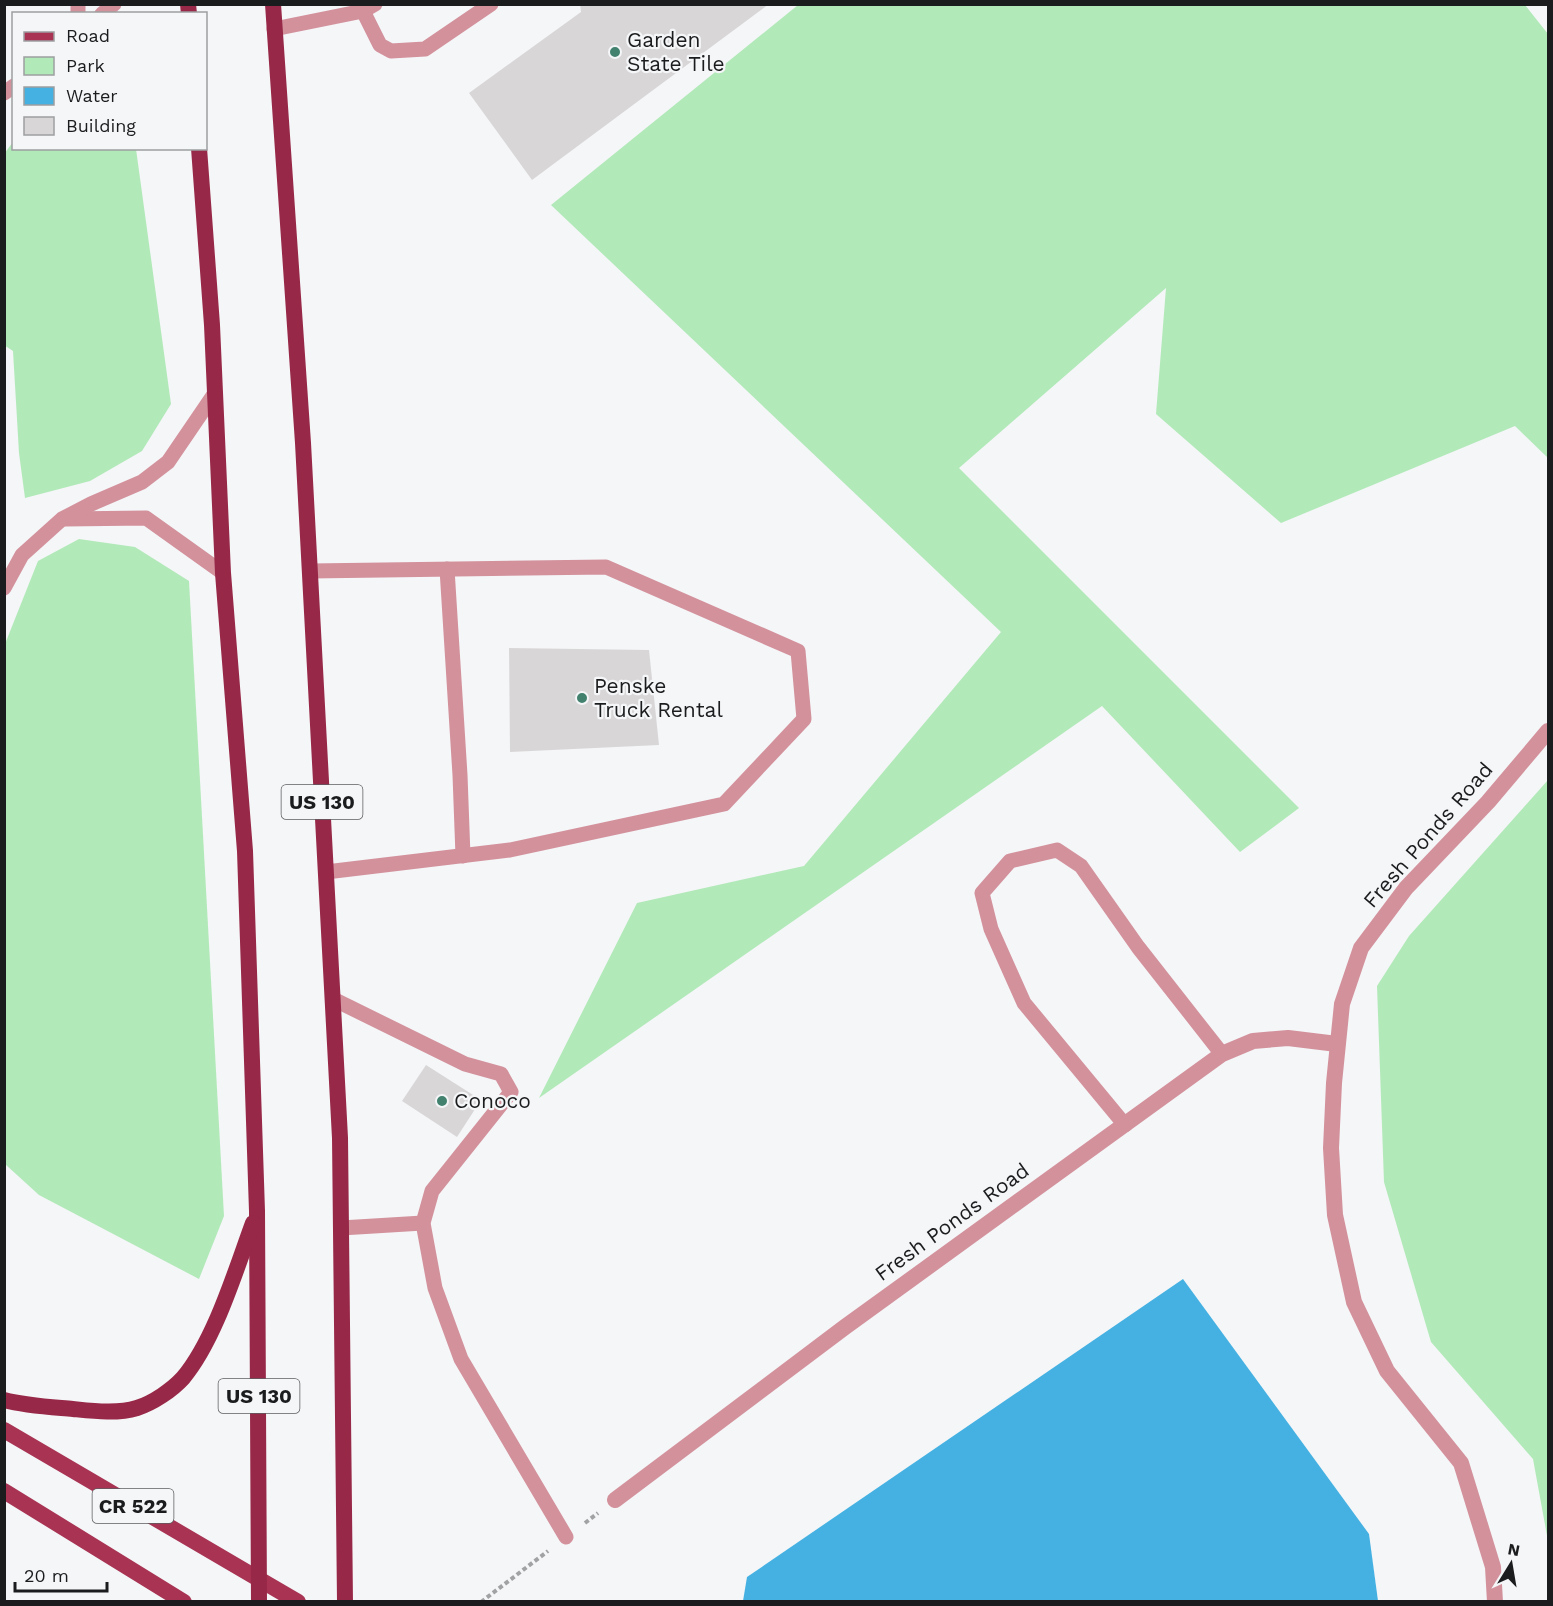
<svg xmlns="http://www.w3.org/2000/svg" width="1553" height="1606" font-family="'Work Sans',sans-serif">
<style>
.green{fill:#b2e9b8}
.water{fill:#45b1e2}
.building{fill:#d9d6d8}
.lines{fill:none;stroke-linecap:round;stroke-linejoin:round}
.path{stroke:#a1a2a4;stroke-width:4;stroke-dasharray:4.5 3;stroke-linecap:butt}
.service{stroke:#d3919c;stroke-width:15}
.minor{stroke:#d3919c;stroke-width:16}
.tertiary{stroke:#d3919c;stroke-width:16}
.primary{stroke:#a83353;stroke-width:16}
.trunk{stroke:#982848;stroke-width:16}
.poi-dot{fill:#42816e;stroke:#f4f6f8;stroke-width:2}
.labels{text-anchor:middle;stroke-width:4.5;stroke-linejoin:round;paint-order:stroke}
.shield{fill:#f4f6f8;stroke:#5c5d5f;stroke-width:1.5}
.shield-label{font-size:20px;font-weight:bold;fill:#1b1c1d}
.poi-label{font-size:21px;fill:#1b1c1d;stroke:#f4f6f8;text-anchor:start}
.street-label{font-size:21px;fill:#1b1c1d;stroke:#f4f6f8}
</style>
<rect width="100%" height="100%" fill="#f4f6f8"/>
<g class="green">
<path d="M 798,5 L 1525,5 L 1548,34 L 1548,458 L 1515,426 L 1281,523 L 1156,414 L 1166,288 L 959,468 L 1299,808 L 1240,852 L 1102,706 L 539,1098 L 637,903 L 804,866 L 1001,632 L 551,205 Z"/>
<path d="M 13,142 L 14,148 L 136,149 L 171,404 L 142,451 L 90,481 L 25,498 L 19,453 L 13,351 L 4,345 L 4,154 Z"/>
<path d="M 79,539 L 135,547 L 189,581 L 224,1216 L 199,1279 L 39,1195 L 5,1164 L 5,644 L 38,561 Z"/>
<path d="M 1548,780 L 1548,1541 L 1533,1459 L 1431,1342 L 1384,1182 L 1377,986 L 1409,936 Z"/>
</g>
<path class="water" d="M 1183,1279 L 1369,1534 L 1378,1601 L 743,1601 L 747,1577 Z"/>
<g class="building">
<path d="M 580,4 L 769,4 L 532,180 L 469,93 L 581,12 Z"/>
<path d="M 509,648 L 649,650 L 659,745 L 510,752 Z"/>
<path d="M 426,1065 L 481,1100 L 457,1137 L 402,1101 Z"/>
</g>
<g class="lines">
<g class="path">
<path d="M 585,1523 L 598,1513"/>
<path d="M 481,1602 L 548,1551"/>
</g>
<g class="service">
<path d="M 363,11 L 380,45 L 391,51 L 425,49 L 491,4"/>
<path d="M 78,14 L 78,4"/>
<path d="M 102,14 L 114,4"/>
<path d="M 274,29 L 363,11 L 375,4"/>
<path d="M 4,93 L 14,86"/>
<path d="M 65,519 L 146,518 L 223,573"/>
<path d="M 447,569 L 460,775 L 463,856"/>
<path d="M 310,571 L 606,567 L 798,651 L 804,719 L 724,804 L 510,850 L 326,872"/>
<path d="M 4,588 L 22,555 L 62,519 L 91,504 L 142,482 L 168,462 L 215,393"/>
<path d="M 333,999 L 465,1064 L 501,1074 L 511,1092 L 432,1191 L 423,1223 L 435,1288 L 461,1359 L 566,1537"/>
<path d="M 1125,1125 L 1024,1003 L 991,929 L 982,893 L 1010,861 L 1057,850 L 1081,866 L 1138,947 L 1222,1054"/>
<path d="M 341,1228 L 423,1223"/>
</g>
<path class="minor" d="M 615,1500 L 845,1327 L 1222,1054 L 1253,1041 L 1288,1038 L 1337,1044"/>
<path class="tertiary" d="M 1495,1602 L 1493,1567 L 1461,1463 L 1387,1371 L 1354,1302 L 1335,1215 L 1331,1148 L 1334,1083 L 1342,1004 L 1361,948 L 1406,888 L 1488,802 L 1548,731"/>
<g class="primary">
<path d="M 4,1430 L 298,1602"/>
<path d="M 4,1491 L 184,1602"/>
</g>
<g class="trunk">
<path d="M 188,4 L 189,14"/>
<path d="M 273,4 L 303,443 L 340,1138 L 345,1602"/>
<path d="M 199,148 L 212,325 L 223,573 L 245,851 L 257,1211 L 259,1602"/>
<path d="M 4,1400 C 27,1406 50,1407 73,1409 C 93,1411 117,1414 137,1408 C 153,1403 172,1390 183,1378 C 215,1340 236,1269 253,1223"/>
</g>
</g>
<g class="poi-dot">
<circle cx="615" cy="52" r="6"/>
<circle cx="582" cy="698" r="6"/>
<circle cx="442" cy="1101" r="6"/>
</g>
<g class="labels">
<g class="shield">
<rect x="281.5" y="785" width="81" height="34" rx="4.5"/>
<rect x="218.5" y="1379" width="81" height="34" rx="4.5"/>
<rect x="92.5" y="1489" width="81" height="34" rx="4.5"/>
</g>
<g class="shield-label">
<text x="322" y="809">US 130</text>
<text x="259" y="1403">US 130</text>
<text x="133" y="1513">CR 522</text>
</g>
<g class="poi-label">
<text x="627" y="47">Garden<tspan x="627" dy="24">State Tile</tspan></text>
<text x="594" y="693">Penske<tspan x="594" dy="24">Truck Rental</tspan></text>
<text x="454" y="1108">Conoco</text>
</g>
<g class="street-label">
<text transform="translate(1428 835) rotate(-49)" y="7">Fresh Ponds Road</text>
<text transform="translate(952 1222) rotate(-36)" y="7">Fresh Ponds Road</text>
</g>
</g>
<rect width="1553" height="1606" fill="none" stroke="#1b1c1d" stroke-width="12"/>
<rect x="12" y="12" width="195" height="138" fill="#f4f6f8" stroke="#9d9fa0" stroke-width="1.5"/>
<rect x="24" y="32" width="30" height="9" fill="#a83353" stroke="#9d9fa0" stroke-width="1.5"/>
<text x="66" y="42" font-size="18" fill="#1b1c1d">Road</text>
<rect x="24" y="57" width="30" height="18" fill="#b2e9b8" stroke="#9d9fa0" stroke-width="1.5"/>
<text x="66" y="72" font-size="18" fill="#1b1c1d">Park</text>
<rect x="24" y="87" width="30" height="18" fill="#45b1e2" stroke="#9d9fa0" stroke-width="1.5"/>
<text x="66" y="102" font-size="18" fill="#1b1c1d">Water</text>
<rect x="24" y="117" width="30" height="18" fill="#d9d6d8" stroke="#9d9fa0" stroke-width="1.5"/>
<text x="66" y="132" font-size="18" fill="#1b1c1d">Building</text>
<g transform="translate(1511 1564) rotate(11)" stroke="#f4f6f8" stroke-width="4.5" paint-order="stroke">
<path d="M0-4.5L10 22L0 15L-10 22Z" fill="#1b1c1d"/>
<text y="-9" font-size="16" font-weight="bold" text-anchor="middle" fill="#1b1c1d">N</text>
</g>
<path d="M15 1582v9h92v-9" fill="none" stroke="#1b1c1d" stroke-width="3"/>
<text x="24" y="1582" font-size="18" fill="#1b1c1d" stroke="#f4f6f8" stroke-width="4.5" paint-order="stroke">20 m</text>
</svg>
